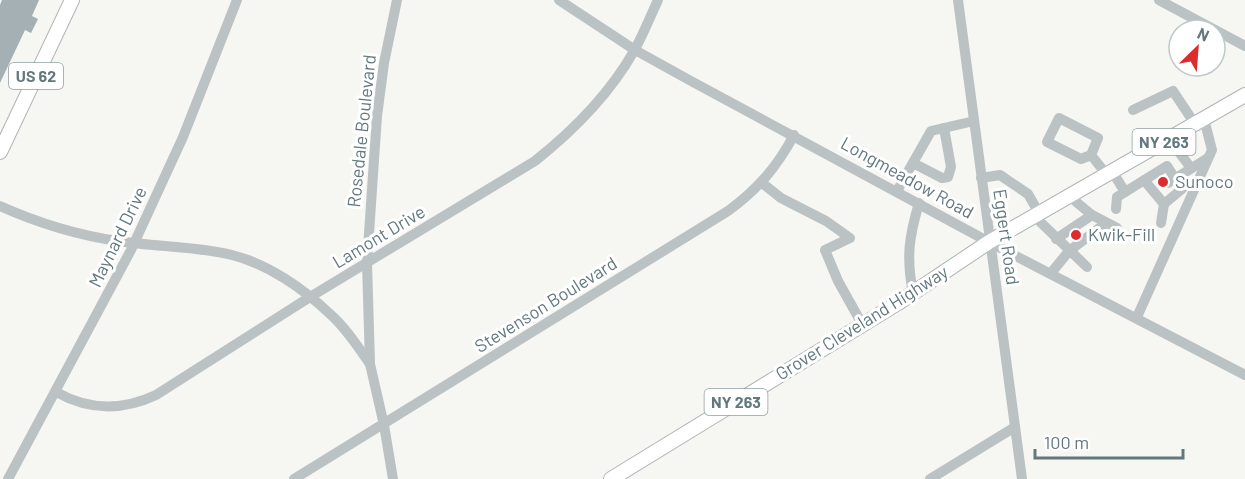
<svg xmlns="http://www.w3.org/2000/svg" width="1245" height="479" font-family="Barlow,sans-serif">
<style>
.building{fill:#a4b0b3}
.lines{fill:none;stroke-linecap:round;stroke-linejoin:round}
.major-casing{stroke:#afb6b8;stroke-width:16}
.minor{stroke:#bbc2c3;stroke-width:10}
.major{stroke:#fff;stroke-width:14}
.poi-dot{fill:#dd2c2d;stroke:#fff;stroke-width:2}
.labels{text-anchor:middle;stroke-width:6;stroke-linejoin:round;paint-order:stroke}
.shield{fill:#fff;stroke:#91a0a4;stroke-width:1.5}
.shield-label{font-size:16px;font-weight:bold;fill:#62787d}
.street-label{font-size:18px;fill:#62787d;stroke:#fff}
.poi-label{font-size:18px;fill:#62787d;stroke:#fff;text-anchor:start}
</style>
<rect width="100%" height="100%" fill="#f6f6f3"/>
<path class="building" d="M 2,0 L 39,0 L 32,16 L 38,19 L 31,33 L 25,30 L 0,83 L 0,5 Z"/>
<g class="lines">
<g class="major-casing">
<g id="major">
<path d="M 0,152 L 72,0"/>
<path d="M 611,479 L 898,303 L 989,242 L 1245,95"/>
</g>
</g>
<g class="minor">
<path d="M 559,0 L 635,50 L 691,81 L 989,242 L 1245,375"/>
<path d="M 958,0 L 1022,479"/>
<path d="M 1159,0 L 1215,30"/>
<path d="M 1215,30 L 1245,46"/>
<path d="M 1133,110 L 1173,91 L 1195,124"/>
<path d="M 1169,139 L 1191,168"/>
<path d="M 1091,155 L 1081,159 L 1047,142 L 1059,118 L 1098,138 L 1091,155 L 1107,175"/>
<path d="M 913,163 L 942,178 L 948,177 L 951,167 L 944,128"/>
<path d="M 1112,171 L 1125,192"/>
<path d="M 981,178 L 1000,175 L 1028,194 L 1039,213"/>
<path d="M 762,183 L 781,198 L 826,221 L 850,238 L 825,250 L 838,281 L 862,324"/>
<path d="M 1168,183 L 1208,158"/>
<path d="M 897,191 L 931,131 L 974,121"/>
<path d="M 1069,196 L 1092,215 L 1117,228"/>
<path d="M 0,206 C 38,223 77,235 118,241 C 156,247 195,246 232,255 C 268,264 304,289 330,314 C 346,328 358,347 370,364"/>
<path d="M 1116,209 L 1117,197 L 1167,166 L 1182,189 L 1164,204 L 1144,180"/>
<path d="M 1034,216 L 1087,267"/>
<path d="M 1161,223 L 1164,204"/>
<path d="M 1056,239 L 1092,215"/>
<path d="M 1051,273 L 1069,251 L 1106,223"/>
<path d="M 913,293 C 906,257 909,237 919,203"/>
<path d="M 1137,317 L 1212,150 L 1204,119"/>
<path d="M 56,392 C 88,410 122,411 156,395 L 310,297 L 535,161 C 574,130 609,95 634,51 C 643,35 650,17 658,0"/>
<path d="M 8,479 L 131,250 L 183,137 L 237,0"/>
<path d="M 294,479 L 728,211 C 757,190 777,167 794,135"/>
<path d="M 393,479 L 384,425 L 370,364 L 367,263 L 377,116 L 384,63 L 397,0"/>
<path d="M 930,479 L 1015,427"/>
</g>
<use href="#major" class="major"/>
</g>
<g class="poi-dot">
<circle cx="1163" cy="182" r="6"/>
<circle cx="1076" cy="235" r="6"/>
</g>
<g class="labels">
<g class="shield">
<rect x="9" y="63" width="54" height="26" rx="4.5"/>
<rect x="1132.5" y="129" width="63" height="26" rx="4.5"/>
<rect x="704.5" y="389" width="63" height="26" rx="4.5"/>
</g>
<g class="shield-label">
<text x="36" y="82">US 62</text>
<text x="1164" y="148">NY 263</text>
<text x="736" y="408">NY 263</text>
</g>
<g class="street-label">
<text transform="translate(362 131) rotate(-84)" y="6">Rosedale Boulevard</text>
<text transform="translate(907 178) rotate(29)" y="6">Longmeadow Road</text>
<text transform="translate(118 237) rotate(-64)" y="6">Maynard Drive</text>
<text transform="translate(379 237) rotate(-31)" y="6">Lamont Drive</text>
<text transform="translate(1006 237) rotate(82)" y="6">Eggert Road</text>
<text transform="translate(546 305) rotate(-32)" y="6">Stevenson Boulevard</text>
<text transform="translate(862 323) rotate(-32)" y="6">Grover Cleveland Highway</text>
</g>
<g class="poi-label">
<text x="1175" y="188">Sunoco</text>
<text x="1088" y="241">Kwik-Fill</text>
</g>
</g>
<g transform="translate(1197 48) rotate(25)"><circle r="28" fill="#ffffff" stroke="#c0c9cb" stroke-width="1.5"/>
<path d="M0-4.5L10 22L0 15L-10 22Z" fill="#dd2c2d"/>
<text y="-9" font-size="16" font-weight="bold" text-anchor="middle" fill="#62787d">N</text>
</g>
<path d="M1035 449v9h148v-9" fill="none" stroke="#62787d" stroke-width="3"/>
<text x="1044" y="449" font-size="18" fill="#62787d" stroke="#ffffff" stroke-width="4.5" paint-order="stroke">100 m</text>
</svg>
